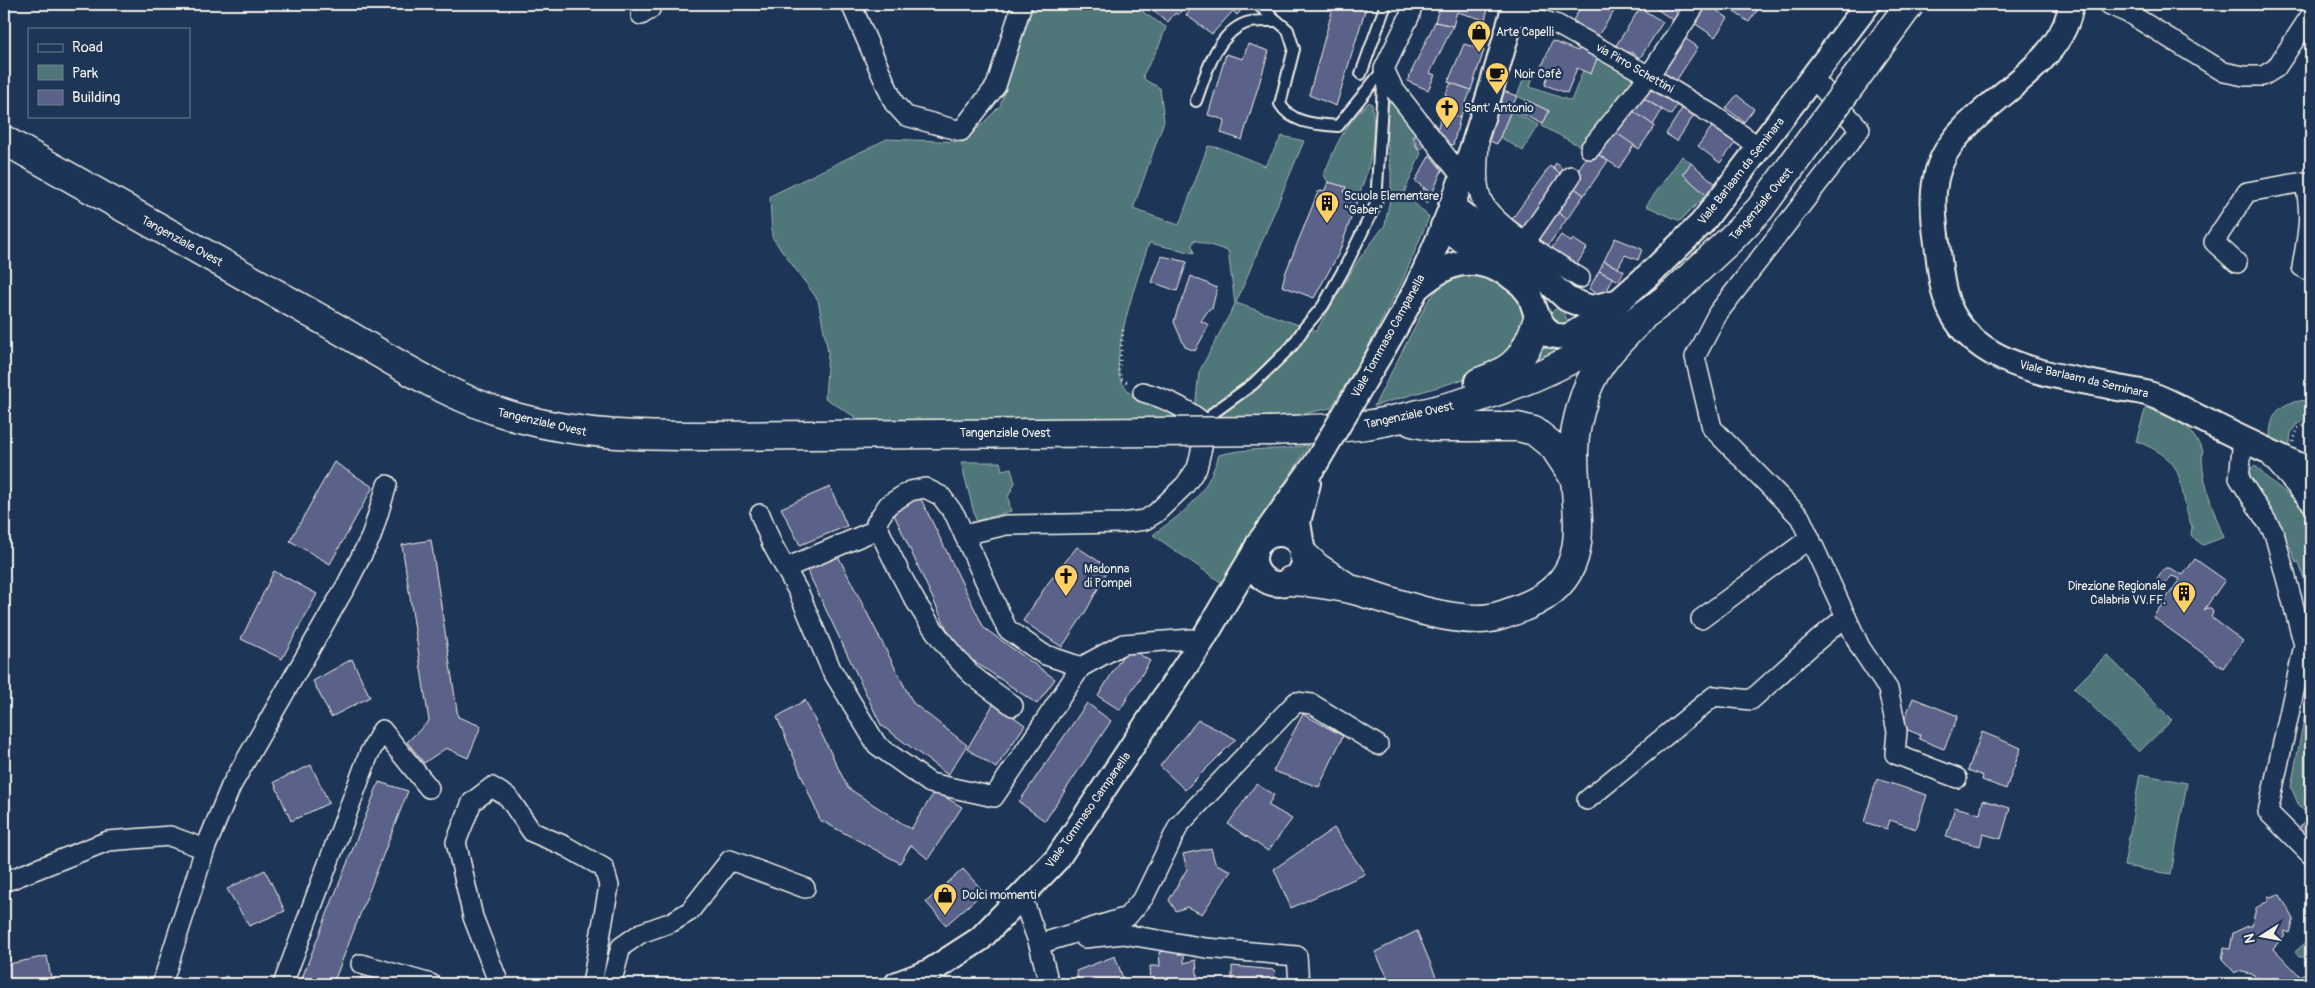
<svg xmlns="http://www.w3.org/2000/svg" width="2315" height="988" font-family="Pangolin,sans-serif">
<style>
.green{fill:#507679;stroke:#a2b4b0}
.building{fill:#5a6289;stroke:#f4f1e8}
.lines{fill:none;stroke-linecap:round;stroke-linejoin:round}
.service-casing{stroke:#f4f1e8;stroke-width:14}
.minor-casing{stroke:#f4f1e8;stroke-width:22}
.tertiary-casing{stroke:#f4f1e8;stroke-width:28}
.trunk-casing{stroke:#f4f1e8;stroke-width:31}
.path{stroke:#f4f1e8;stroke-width:3;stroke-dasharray:1 4;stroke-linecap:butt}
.service{stroke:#1d3557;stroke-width:10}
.minor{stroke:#1d3557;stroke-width:19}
.tertiary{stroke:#1d3557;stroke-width:24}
.trunk{stroke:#1d3557;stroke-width:28}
.tertiary-bridge-casing{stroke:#f4f1e8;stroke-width:28;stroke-linecap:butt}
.trunk-bridge-casing{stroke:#f4f1e8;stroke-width:31;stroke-linecap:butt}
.tertiary-bridge{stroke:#1d3557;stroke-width:24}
.trunk-bridge{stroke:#1d3557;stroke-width:28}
.labels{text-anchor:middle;stroke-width:4.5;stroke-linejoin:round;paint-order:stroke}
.poi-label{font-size:12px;fill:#f4f1e8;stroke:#1d3557;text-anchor:start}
.street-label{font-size:12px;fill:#f4f1e8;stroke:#1d3557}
</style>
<rect width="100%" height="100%" fill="#1d3557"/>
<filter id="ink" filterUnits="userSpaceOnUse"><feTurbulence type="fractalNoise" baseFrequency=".02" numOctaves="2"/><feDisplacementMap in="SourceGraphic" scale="10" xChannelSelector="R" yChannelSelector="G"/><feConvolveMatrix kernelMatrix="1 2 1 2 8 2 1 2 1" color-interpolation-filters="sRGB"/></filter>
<g filter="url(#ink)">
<g class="green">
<path d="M 1034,4 L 1141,4 L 1144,13 L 1166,27 L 1159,46 L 1143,75 L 1145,80 L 1160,88 L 1164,121 L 1133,209 L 1179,225 L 1208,146 L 1221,148 L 1265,166 L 1282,136 L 1304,141 L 1236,303 L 1316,331 L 1359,259 L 1385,225 L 1391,194 L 1391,172 L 1385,126 L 1388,100 L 1391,99 L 1419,131 L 1410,138 L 1421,153 L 1404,193 L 1429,217 L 1402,282 L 1362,358 L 1331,408 L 1297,415 L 1207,420 L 1195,409 L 1199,372 L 1235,304 L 1228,251 L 1194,240 L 1192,245 L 1194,253 L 1149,243 C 1140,270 1111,353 1120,378 C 1123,386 1131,393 1136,400 C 1155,400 1175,409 1186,423 L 871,427 L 825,398 L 828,352 L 818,300 L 772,237 L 770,196 L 887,139 L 964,142 L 1000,106 Z"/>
<path d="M 1599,53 L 1641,77 L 1587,150 L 1542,126 L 1549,111 L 1517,96 L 1526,73 L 1533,76 L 1530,87 L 1571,101 L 1583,71 Z"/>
<path d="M 1369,102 L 1372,104 C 1376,137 1371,164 1359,195 L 1344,192 L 1345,187 L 1328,182 L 1324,175 C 1336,144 1344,126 1369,102 Z"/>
<path d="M 1511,111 L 1539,125 L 1523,151 L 1500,137 Z"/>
<path d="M 1682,156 L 1691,163 L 1683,174 L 1706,195 L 1680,221 L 1646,206 Z"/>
<path d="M 1478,268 L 1516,289 L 1526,319 L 1524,334 L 1498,369 L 1374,406 L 1428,301 L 1445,281 Z"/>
<path d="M 1561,306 L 1569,324 L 1559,328 L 1549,317 L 1551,312 Z"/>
<path d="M 1540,339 L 1572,342 L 1559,351 L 1527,366 Z"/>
<path d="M 2311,400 L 2311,407 L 2305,420 L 2296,425 L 2291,433 L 2289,450 L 2270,442 C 2269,411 2281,401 2311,400 Z"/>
<path d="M 2146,407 L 2187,426 L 2203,450 C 2198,470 2215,517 2224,537 L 2203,545 L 2191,536 L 2192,527 C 2174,480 2192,463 2136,441 Z"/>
<path d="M 1309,445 L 1222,583 L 1153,535 C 1161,528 1170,523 1178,516 C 1198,501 1212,478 1219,455 C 1238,450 1258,449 1278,449 C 1288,449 1299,446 1309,445 Z"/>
<path d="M 961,462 L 1000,462 L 1002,470 L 1011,468 L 1015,483 L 1008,497 L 1011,511 L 976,521 Z"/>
<path d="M 2255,465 L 2266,477 L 2311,513 L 2311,604 L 2299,562 L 2296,563 L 2290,546 L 2288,548 L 2261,494 L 2248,472 Z"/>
<path d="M 2107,655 L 2172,720 L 2139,752 L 2074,688 Z"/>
<path d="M 2311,682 L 2311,791 L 2309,792 L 2310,801 L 2304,811 L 2299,806 L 2291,787 Z"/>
<path d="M 2140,774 L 2187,783 L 2171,874 L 2124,866 Z"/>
<path d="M 2309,942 L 2311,943 L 2311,956 L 2309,953 L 2305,957 L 2299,957 L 2295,952 L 2305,943 Z"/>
</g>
<g class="building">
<path d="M 1152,4 L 1186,4 L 1178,15 L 1175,13 L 1168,22 L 1154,11 L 1149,11 Z"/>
<path d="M 1195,4 L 1238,4 L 1243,8 L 1237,15 L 1233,11 L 1212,34 L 1186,15 Z"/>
<path d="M 1334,4 L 1367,4 L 1336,106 L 1309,95 Z"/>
<path d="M 1440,4 L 1489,4 L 1485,20 L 1457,12 L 1453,26 L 1435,22 Z"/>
<path d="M 1583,4 L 1619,4 L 1597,37 L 1573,20 Z"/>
<path d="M 1658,4 L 1688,4 L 1676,22 L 1655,8 Z"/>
<path d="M 1663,4 L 1688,4 L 1681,15 Z"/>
<path d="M 1707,4 L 1728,18 L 1715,37 L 1694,23 Z"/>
<path d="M 1722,4 L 1752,4 L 1759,8 L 1749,22 Z"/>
<path d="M 1640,8 L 1663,22 L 1640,58 L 1631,52 L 1629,56 L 1615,47 Z"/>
<path d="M 1435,22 L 1453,26 L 1430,73 L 1435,75 L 1428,90 L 1407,81 Z"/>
<path d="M 1683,37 L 1698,47 L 1674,84 L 1659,75 Z"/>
<path d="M 1552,41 L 1578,51 L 1579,48 L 1599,53 L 1591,74 L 1577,68 L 1567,93 L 1545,85 L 1549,72 L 1541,69 Z"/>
<path d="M 1248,44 L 1269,51 L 1242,140 L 1221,133 L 1225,120 L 1208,115 L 1226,54 L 1243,59 Z"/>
<path d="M 1464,44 L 1484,50 L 1471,90 L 1448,82 Z"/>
<path d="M 1451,83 L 1471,90 L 1460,118 L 1445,112 L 1449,97 L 1445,95 Z"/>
<path d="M 1648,83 L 1679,102 L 1671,115 L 1640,96 Z"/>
<path d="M 1495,88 L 1517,96 L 1497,144 L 1487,140 Z"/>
<path d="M 1737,95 L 1754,109 L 1744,122 L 1726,108 Z"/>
<path d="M 1640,96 L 1662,110 L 1653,125 L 1631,110 Z"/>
<path d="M 1526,100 L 1549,111 L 1543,124 L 1520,113 Z"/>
<path d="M 1685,104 L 1696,112 L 1677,141 L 1666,134 Z"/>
<path d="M 1627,107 L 1655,126 L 1639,149 L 1611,130 Z"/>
<path d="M 1445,112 L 1460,118 L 1453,145 L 1435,139 L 1440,119 Z"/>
<path d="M 1716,121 L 1739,138 L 1720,163 L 1698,146 Z"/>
<path d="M 1609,128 L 1634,145 L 1619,168 L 1596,153 Z"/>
<path d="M 1422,131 L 1428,144 L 1419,150 L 1413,138 Z"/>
<path d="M 1591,150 L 1608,161 L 1584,195 L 1569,184 Z"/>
<path d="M 1430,155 L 1442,170 L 1432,194 L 1415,181 Z"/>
<path d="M 1556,163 L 1562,168 L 1562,175 L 1553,168 Z"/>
<path d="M 1691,163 L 1717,185 L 1706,195 L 1683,174 Z"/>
<path d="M 1550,166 L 1564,177 L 1526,229 L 1512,219 Z"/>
<path d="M 1328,182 L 1346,187 L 1344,192 L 1359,195 L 1339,253 L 1314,298 L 1282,286 L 1285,274 L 1318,192 L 1325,190 Z"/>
<path d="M 1569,184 L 1584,195 L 1567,219 L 1552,208 Z"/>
<path d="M 1424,188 L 1432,194 L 1427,204 L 1417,196 Z"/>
<path d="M 1552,208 L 1567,219 L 1547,247 L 1532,236 Z"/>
<path d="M 1561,235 L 1571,242 L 1573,239 L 1587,248 L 1577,264 L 1552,248 Z"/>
<path d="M 1615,238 L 1642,249 L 1638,260 L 1625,255 L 1618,268 L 1604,261 Z"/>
<path d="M 1162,256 L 1187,262 L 1177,291 L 1152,282 Z"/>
<path d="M 1604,261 L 1624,271 L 1619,281 L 1599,271 Z"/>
<path d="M 1599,271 L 1613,278 L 1604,297 L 1589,289 Z"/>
<path d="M 1191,276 L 1217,288 L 1212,309 L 1209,309 L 1201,321 L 1209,325 L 1195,351 L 1185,347 L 1174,322 L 1178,308 L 1184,297 Z"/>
<path d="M 334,462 L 373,487 L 330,564 L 290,541 Z"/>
<path d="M 830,487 L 847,526 L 800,545 L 781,508 Z"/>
<path d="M 918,493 L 984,628 L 1055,679 L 1037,704 L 956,649 L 891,508 Z"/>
<path d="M 431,540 L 458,717 L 481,726 L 468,758 L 446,748 L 424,763 L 407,742 L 429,721 L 402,545 Z"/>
<path d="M 1077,547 L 1109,568 L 1086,611 L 1062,647 L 1023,621 L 1048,583 Z"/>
<path d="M 837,554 L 913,703 L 967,745 L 948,775 L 881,725 L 806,568 Z"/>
<path d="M 2195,559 L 2225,580 L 2204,610 L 2207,608 L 2211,608 L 2213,613 L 2211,617 L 2243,641 L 2223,668 L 2153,617 L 2180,579 L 2172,576 L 2162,586 L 2159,585 L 2157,579 L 2165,568 L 2169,568 L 2183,575 Z"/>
<path d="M 274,571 L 317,594 L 282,659 L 241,639 Z"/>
<path d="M 1128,647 L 1150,661 L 1120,710 L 1098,696 Z"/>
<path d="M 352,659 L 370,697 L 331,717 L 313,681 Z"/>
<path d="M 1913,698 L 1958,716 L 1944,749 L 1919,739 L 1920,735 L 1901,727 Z"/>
<path d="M 805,700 L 848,788 L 911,829 L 935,791 L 962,807 L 928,859 L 911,845 L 900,863 L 820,820 L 777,717 Z"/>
<path d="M 994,703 L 1025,725 L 996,768 L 967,749 Z"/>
<path d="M 1087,703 L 1111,721 L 1045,821 L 1019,802 Z"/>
<path d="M 1303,714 L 1343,736 L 1319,787 L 1273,771 Z"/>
<path d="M 1198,720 L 1236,739 L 1185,790 L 1160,766 Z"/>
<path d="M 1982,732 L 2021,748 L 2006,789 L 1982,780 L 1983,776 L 1968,770 Z"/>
<path d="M 311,765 L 329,803 L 291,821 L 274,782 Z"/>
<path d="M 1877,779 L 1927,795 L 1916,829 L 1890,820 L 1887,829 L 1864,822 Z"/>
<path d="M 379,782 L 408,791 L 333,984 L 321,984 L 302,978 Z"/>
<path d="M 1256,784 L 1274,795 L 1268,805 L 1292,819 L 1268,851 L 1228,824 Z"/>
<path d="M 2309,791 L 2311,791 L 2311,816 L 2304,811 L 2310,801 Z"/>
<path d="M 1983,800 L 2010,808 L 2001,839 L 1983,834 L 1980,846 L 1946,837 L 1955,807 L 1980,814 Z"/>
<path d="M 2311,821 L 2311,840 L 2298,831 L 2304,822 Z"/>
<path d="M 1334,828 L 1365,874 L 1291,908 L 1274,869 Z"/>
<path d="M 1211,848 L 1215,863 L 1231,871 L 1202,914 L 1187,907 L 1176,911 L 1169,900 L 1187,869 L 1183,854 Z"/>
<path d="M 963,869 L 984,892 L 946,925 L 926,902 Z"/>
<path d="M 265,870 L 285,911 L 249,926 L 227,889 Z"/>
<path d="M 2275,895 L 2280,895 L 2294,919 L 2290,933 L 2285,931 L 2284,937 L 2273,948 L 2301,977 L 2311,966 L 2311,984 L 2262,984 L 2252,974 L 2237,971 L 2235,973 L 2222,959 L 2224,948 L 2230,949 L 2233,933 L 2248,926 L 2252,926 L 2256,908 L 2268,901 L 2268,896 L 2271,897 Z"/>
<path d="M 1417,931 L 1439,984 L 1391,984 L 1375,952 Z"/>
<path d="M 1184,949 L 1184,963 L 1196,960 L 1198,984 L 1151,984 L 1150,966 L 1160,966 L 1159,952 Z"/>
<path d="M 47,956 L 52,984 L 4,984 L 4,965 Z"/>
<path d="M 1115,956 L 1125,984 L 1079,984 L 1076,971 Z"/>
<path d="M 1232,966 L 1275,970 L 1274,984 L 1232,984 Z"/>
<path d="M 365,970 L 399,984 L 358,984 Z"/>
<path d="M 227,976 L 231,984 L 209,984 Z"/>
</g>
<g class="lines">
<g class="service-casing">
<g id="service">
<path d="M 1361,74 L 1386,4"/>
<path d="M 1196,101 C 1206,74 1216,34 1246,23 C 1254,20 1268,21 1277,21"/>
<path d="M 1207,426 L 1213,413 L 1253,384 L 1292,346 L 1305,327 L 1323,306 L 1345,267 L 1376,204 L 1384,69 L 1338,126 C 1316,124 1292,124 1280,104 L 1294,49 L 1288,30 L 1257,4"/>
</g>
</g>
<g class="minor-casing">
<g id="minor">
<path d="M 851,4 L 894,103 L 906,116 L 961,131 L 996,86 L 1022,4"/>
<path d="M 1412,4 L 1410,15 L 1384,69 L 1393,88 L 1462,177"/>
<path d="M 2108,4 L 2130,14 L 2224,72 L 2244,76 L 2263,76 L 2276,68 L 2311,15"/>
<path d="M 1513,12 L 1558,25 L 1649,76 L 1713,115 L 1749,140"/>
<path d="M 641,15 L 650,9 L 649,4"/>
<path d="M 1812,77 L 1860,129 L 1718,313 L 1695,357 L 1712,428 L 1800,517 L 1860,647 L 1888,689 L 1897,731 L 1895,754 L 1957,778"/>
<path d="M 1479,143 C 1478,161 1475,184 1482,200 C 1492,225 1556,263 1580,278"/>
<path d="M 1590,149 L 1649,76 L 1696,4"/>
<path d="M 1526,241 L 1571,176"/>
<path d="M 2237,263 L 2214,242 L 2247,192 L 2304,182 C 2313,212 2307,238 2302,267 L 2311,272"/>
<path d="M 2243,439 L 2239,478 L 2274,533 L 2304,645 L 2268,812 L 2311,855"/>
<path d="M 2266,452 L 2311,503"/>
<path d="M 760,514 L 772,544 L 799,593 L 831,669 L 877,745 L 930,783 L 994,797 L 1081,667 L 1123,644 L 1192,639 L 1202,641"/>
<path d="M 964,535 L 1006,525 L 1122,523 L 1145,520 L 1156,513 L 1185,485 L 1197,468 L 1207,426 C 1189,409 1167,399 1143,392"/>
<path d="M 786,568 L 878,529"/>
<path d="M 1701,619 L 1810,538"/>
<path d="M 1013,706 C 999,695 983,685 970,673 C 927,630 901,578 876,523 L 888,505 L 910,491 L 925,488 L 941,496 L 955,515 L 1007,629 L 1043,654 L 1081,667"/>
<path d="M 1587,800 L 1714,696 L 1751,700 C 1783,672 1813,642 1846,617"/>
<path d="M 4,882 L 108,841 L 170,836 L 205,849"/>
<path d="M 1022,897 L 1039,944 L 1049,984"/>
<path d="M 1085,938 L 1123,934 L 1206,948 L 1297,956 L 1299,984"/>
<path d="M 1039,944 L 1127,917 L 1144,897 L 1179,825 L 1296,702 L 1312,704 L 1378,745"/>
<path d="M 361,964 L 431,984"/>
<path d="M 162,984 L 205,849 L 231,786 L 346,586 L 371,537 L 387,485"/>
<path d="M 283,984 L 369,754 L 382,730 L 429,788"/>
<path d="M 499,984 L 473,917 L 456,842 L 472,802 L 492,787 L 508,797 L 532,832 L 565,846 L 604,868 L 609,886 L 592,984"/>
<path d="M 611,984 L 621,947 L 641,933 L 672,922 L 690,911 L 730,860 L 805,888"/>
</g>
</g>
<g class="tertiary-casing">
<g id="tertiary">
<path d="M 2071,4 C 2064,64 1986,97 1952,143 C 1929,173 1932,208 1937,243 C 1940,266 1941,292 1952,313 C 1982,370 2063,376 2118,388 C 2129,390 2142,391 2152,395 C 2170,401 2187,412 2204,420 C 2239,438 2275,454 2311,471"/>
<path d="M 1451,206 L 1522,258 L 1567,299 L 1591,308 L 1616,302"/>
<path d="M 1443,226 L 1521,284 L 1530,295 L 1538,319 L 1551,335 L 1565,337 L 1571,335 L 1602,316 L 1654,270 L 1702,223 L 1868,4"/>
<path d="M 1417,288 C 1443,266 1463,255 1496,269"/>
<path d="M 1353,400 C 1374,363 1398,326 1417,287 C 1459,201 1490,97 1515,4"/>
<circle cx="1279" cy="559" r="25"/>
<path d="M 1259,543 L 1316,463"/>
<path d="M 1302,547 L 1298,522 L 1308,483"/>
<path d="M 897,984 L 929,972 L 980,939 L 1057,859 L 1202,641 L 1255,552"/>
</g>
</g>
<g class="trunk-casing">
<g id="trunk">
<path d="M 4,140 C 109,200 215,259 321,319 C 386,356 446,398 519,418 C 585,436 641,436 709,436"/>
<path d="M 1479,382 C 1517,369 1525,356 1538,319"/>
<path d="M 1412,422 L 1435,427 L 1518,427 L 1534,431 L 1554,447 L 1575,479"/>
<path d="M 1270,431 C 1301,429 1334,429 1365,425 C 1388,422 1410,416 1432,411 C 1521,389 1600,352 1672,294"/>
<path d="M 1304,555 L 1318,568 L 1344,585"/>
<path d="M 1290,581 C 1311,582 1333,585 1354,590 C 1394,601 1436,619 1479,619 C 1495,619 1511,612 1526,606 C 1600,575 1573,511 1574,451 C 1574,433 1580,409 1586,392 C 1597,362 1619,341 1640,320"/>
</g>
</g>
<g class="path">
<path d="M 1123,330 L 1119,370 L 1121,379 L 1130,384"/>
<path d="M 2293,442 L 2298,428 L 2311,423"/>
</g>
<use href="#service" class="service"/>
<use href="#minor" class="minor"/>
<use href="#tertiary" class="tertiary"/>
<use href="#trunk" class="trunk"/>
<g class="tertiary-bridge-casing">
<path id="tertiary-bridge" d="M 1316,463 L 1353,400"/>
</g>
<g class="trunk-bridge-casing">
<g id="trunk-bridge">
<path d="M 1672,294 L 1732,238 L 1760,209 L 1910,4"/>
<path d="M 709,436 L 1270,431"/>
</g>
</g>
<use href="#tertiary-bridge" class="tertiary-bridge"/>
<use href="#trunk-bridge" class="trunk-bridge"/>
</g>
</g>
<defs>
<g id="shop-pin" transform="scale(1.25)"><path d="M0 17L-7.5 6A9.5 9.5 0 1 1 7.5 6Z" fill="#ffd166" stroke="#1d3557"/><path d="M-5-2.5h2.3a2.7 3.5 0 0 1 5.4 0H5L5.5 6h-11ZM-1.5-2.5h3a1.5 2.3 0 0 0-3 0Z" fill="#111"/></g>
<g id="cafe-pin" transform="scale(1.25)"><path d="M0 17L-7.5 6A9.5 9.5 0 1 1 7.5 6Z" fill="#ffd166" stroke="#1d3557"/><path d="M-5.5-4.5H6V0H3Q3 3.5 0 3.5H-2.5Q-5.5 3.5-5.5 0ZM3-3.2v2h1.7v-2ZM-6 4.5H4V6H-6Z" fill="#111"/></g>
<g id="church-pin" transform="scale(1.25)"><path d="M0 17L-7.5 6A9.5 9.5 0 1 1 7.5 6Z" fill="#ffd166" stroke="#1d3557"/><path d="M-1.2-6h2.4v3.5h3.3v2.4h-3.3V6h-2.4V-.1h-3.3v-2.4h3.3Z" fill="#111"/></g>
<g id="building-pin" transform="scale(1.25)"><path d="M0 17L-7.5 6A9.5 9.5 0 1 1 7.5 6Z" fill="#ffd166" stroke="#1d3557"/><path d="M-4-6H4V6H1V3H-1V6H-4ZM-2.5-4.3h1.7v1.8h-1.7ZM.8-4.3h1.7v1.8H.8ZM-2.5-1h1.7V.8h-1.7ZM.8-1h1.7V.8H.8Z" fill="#111"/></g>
</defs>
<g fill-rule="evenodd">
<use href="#shop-pin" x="1479" y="32"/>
<use href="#cafe-pin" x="1497" y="74"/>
<use href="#church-pin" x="1447" y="108"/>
<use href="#building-pin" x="1327" y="203"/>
<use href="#church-pin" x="1066" y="576"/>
<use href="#building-pin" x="2184" y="593"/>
<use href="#shop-pin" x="945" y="895"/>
</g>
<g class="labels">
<g class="poi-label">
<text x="1496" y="36">Arte Capelli</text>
<text x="1514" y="78">Noir Cafè</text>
<text x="1464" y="112">Sant' Antonio</text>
<text x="1344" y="200">Scuola Elementare<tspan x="1344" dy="14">"Gaber"</tspan></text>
<text x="1084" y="573">Madonna<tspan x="1084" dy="14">di Pompei</tspan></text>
<text x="2166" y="590" text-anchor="end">Direzione Regionale<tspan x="2166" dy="14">Calabria VV.FF.</tspan></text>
<text x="962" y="899">Dolci momenti</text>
</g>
<g class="street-label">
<text transform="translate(1635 68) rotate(30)" y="4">via Pirro Schettini</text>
<text transform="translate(1741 171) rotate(-52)" y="4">Viale Barlaam da Seminara</text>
<text transform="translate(1761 204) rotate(-50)" y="4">Tangenziale Ovest</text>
<text transform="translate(182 241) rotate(29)" y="4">Tangenziale Ovest</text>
<text transform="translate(1388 336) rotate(-61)" y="4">Viale Tommaso Campanella</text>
<text transform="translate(2084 379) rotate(13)" y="4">Viale Barlaam da Seminara</text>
<text transform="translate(1409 415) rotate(-12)" y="4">Tangenziale Ovest</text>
<text transform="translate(542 422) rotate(13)" y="4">Tangenziale Ovest</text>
<text x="1005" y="437">Tangenziale Ovest</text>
<text transform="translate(1088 810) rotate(-55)" y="4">Viale Tommaso Campanella</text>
</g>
</g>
<rect width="2315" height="988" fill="none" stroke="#1d3557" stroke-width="20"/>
<rect x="10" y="10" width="2295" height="968" fill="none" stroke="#f4f1e8" stroke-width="2" filter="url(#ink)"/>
<rect x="28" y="28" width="162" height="90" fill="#1d3557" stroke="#738091"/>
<rect x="38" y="44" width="25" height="8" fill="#1d3557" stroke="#738091"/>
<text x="72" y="52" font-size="15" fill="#f4f1e8">Road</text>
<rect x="38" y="65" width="25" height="15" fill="#507679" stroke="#738091"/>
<text x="72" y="78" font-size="15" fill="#f4f1e8">Park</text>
<rect x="38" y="90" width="25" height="15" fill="#5a6289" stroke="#738091"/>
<text x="72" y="102" font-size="15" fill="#f4f1e8">Building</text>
<g transform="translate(2262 936) rotate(259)" stroke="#1d3557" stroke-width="4" paint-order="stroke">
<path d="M0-4L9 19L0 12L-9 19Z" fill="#f4f1e8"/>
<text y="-8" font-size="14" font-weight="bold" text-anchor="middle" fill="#f4f1e8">N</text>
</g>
</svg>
